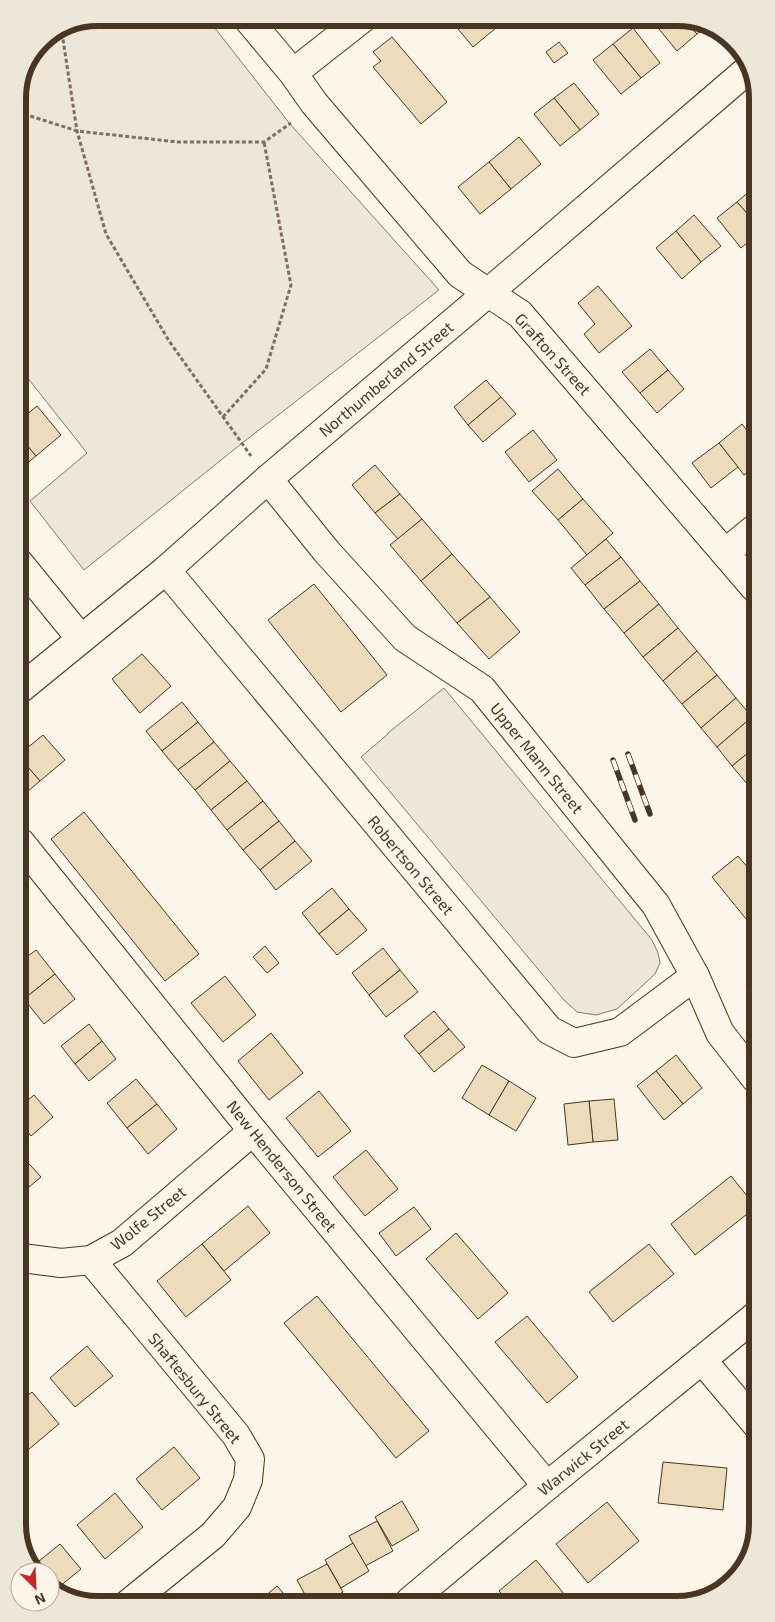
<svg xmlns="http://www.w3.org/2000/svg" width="775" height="1622" font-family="'Exo 2',sans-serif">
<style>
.green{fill:#ede6d9;stroke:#887966}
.building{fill:#ecdcbc;stroke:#4a3520}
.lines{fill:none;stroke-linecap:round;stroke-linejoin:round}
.street-casing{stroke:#4a3520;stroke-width:30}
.path{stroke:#7f6f5c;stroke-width:3;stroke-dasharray:4 2.5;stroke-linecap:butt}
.street{stroke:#fbf6e9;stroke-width:28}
.rail-casing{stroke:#4a3520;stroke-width:5.5}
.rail{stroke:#fbf6e9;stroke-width:4;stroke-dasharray:11;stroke-linecap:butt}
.labels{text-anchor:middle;stroke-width:4;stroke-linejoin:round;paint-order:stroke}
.street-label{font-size:16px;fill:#4a3520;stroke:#fbf6e9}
.rim{fill:none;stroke:#4a3520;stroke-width:6}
</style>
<rect width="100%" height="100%" fill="#fbf6e9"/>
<g class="green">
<path d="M 98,18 L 207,18 L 290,124 L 439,290 L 241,444 L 84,570 L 30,501 L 87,453 L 19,367 L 18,93 L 41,41 Z"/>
<path d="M 444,688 L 652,940 L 658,953 L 660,963 L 655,974 L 617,1009 L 596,1015 L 577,1012 L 563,999 L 361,757 L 388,734 L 388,733 Z"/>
</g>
<g class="building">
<path d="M 460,18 L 498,18 L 502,23 L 473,47 L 453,23 Z"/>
<path d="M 498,18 L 508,18 L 502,23 Z"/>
<path d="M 650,18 L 682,18 L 697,34 L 677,51 Z"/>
<path d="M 683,18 L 706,27 L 697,34 Z"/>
<path d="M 633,28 L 660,63 L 641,78 L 613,44 Z"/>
<path d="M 392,37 L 447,102 L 421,124 L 373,67 L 381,61 L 373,52 Z"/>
<path d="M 559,42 L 568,53 L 554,63 L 546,52 Z"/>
<path d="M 613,44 L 641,78 L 621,94 L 593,60 Z"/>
<path d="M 574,83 L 599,114 L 580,130 L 554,98 Z"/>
<path d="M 554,98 L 580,130 L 560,146 L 534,114 Z"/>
<path d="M 519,137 L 541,164 L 511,189 L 489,162 Z"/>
<path d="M 489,162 L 511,189 L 480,214 L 458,187 Z"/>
<path d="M 752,189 L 752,219 L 737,202 Z"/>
<path d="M 737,202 L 752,219 L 752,239 L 741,248 L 717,218 Z"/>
<path d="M 694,215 L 721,246 L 701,262 L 676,231 Z"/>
<path d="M 676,231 L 701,262 L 682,279 L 656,248 Z"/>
<path d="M 598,286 L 632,326 L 599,353 L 584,334 L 595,324 L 578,303 Z"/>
<path d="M 650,349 L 668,370 L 640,393 L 622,372 Z"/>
<path d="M 668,370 L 684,389 L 657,413 L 640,393 Z"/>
<path d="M 486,380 L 501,397 L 468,425 L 454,407 Z"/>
<path d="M 501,397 L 516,414 L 483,442 L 468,425 Z"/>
<path d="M 37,406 L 61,435 L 36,456 L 19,436 L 19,421 Z"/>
<path d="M 742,424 L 753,438 L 753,468 L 744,475 L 719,443 Z"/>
<path d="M 533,430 L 557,460 L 529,482 L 505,452 Z"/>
<path d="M 19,436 L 36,456 L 19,470 Z"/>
<path d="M 719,443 L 738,467 L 711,488 L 692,463 Z"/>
<path d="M 375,465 L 400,494 L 375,513 L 352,485 Z"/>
<path d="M 558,469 L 583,499 L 558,520 L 532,491 Z"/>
<path d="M 400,494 L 422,519 L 398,539 L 375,513 Z"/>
<path d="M 583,499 L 613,533 L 587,555 L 558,520 Z"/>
<path d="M 422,519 L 452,554 L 421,581 L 390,545 Z"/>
<path d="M 606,539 L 621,557 L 585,585 L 571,568 Z"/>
<path d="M 452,554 L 490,597 L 457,623 L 421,581 Z"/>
<path d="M 621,557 L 640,581 L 604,609 L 585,585 Z"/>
<path d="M 640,581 L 659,604 L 624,633 L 604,609 Z"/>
<path d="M 314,584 L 387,675 L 341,712 L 268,620 Z"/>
<path d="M 490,597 L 520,632 L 489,659 L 457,623 Z"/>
<path d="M 659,604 L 678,628 L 643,657 L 624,633 Z"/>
<path d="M 678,628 L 697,651 L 663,681 L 643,657 Z"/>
<path d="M 697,651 L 717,675 L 682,704 L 663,681 Z"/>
<path d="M 142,654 L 171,686 L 140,713 L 112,679 Z"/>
<path d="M 717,675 L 736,698 L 701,728 L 682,704 Z"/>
<path d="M 736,698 L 752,717 L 717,747 L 701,728 Z"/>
<path d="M 182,702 L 198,722 L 162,751 L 146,731 Z"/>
<path d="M 752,717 L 754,721 L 754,748 L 732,766 L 717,747 Z"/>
<path d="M 198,722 L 214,742 L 178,770 L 162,751 Z"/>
<path d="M 43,735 L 65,760 L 40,781 L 20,758 L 20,754 Z"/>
<path d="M 214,742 L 230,761 L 195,790 L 178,770 Z"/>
<path d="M 754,748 L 754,780 L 748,785 L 732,766 Z"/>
<path d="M 20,758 L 40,781 L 21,797 Z"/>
<path d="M 230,761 L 247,781 L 211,810 L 195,790 Z"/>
<path d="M 754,780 L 754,793 L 748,785 Z"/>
<path d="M 247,781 L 263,801 L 227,830 L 211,810 Z"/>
<path d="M 263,801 L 279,821 L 243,850 L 227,830 Z"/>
<path d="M 84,812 L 199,954 L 165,981 L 51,839 Z"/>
<path d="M 279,821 L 295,841 L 260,870 L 243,850 Z"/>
<path d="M 295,841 L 312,861 L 276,890 L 260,870 Z"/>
<path d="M 738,856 L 755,876 L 755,930 L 712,877 Z"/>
<path d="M 332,888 L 349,909 L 319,934 L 302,913 Z"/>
<path d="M 349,909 L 367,930 L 337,955 L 319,934 Z"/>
<path d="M 265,946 L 279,963 L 267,973 L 253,957 Z"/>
<path d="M 383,948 L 400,970 L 369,995 L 352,973 Z"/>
<path d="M 36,950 L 55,974 L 24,999 L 21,996 L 21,961 Z"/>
<path d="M 400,970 L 418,992 L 386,1017 L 369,995 Z"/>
<path d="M 55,974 L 75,999 L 44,1024 L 24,999 Z"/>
<path d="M 225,976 L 256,1015 L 223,1042 L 191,1003 Z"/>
<path d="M 755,977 L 755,996 L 746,985 Z"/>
<path d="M 434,1011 L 449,1029 L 419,1054 L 404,1036 Z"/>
<path d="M 89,1024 L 102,1041 L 75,1064 L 61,1046 Z"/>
<path d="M 449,1029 L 465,1047 L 434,1072 L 419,1054 Z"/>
<path d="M 271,1033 L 303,1073 L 269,1100 L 238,1061 Z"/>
<path d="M 102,1041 L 116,1059 L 89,1081 L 75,1064 Z"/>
<path d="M 676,1055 L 702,1088 L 683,1104 L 656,1071 Z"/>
<path d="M 482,1065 L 509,1081 L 489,1115 L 462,1098 Z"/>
<path d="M 656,1071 L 683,1104 L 664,1120 L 637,1086 Z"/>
<path d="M 136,1079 L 157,1104 L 127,1128 L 107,1103 Z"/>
<path d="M 509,1081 L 536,1098 L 516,1131 L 489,1115 Z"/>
<path d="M 319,1091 L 351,1131 L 318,1157 L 286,1118 Z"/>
<path d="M 34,1095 L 53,1117 L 31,1136 L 22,1125 L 22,1105 Z"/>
<path d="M 614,1099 L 618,1140 L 593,1142 L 589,1101 Z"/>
<path d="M 589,1101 L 593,1142 L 568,1145 L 564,1104 Z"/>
<path d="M 157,1104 L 177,1129 L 148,1154 L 127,1128 Z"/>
<path d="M 366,1150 L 398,1189 L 365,1216 L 333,1177 Z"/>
<path d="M 22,1156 L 41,1177 L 22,1193 Z"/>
<path d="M 731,1176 L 756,1207 L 695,1255 L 671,1224 Z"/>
<path d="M 248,1206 L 270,1233 L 224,1271 L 202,1244 Z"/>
<path d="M 414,1207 L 431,1229 L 396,1256 L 379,1233 Z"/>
<path d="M 456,1233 L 508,1293 L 478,1319 L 426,1259 Z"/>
<path d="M 202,1244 L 231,1280 L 186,1317 L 157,1281 Z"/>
<path d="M 649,1244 L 674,1274 L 613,1322 L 589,1292 Z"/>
<path d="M 317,1296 L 429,1431 L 396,1458 L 284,1323 Z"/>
<path d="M 527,1316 L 578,1377 L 547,1403 L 495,1342 Z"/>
<path d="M 87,1346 L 113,1376 L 75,1407 L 50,1378 Z"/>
<path d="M 32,1392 L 59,1424 L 23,1454 L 23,1400 Z"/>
<path d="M 174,1447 L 200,1478 L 162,1510 L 136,1479 Z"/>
<path d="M 663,1462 L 727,1468 L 723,1510 L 658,1503 Z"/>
<path d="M 115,1493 L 143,1527 L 105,1559 L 77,1525 Z"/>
<path d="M 402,1501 L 419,1530 L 392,1546 L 375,1517 Z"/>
<path d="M 607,1502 L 639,1541 L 588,1583 L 556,1544 Z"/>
<path d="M 377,1521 L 393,1551 L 365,1566 L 349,1536 Z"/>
<path d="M 753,1537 L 749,1552 L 744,1545 Z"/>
<path d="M 353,1543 L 369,1571 L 341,1588 L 325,1560 Z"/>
<path d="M 60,1544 L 81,1569 L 54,1591 L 50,1587 L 50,1572 L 38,1572 L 33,1566 Z"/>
<path d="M 536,1560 L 564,1594 L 557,1600 L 507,1600 L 499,1591 Z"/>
<path d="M 327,1564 L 343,1592 L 326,1602 L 309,1602 L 297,1580 Z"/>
<path d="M 277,1586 L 291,1602 L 257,1603 Z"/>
</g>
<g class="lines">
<g class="street-casing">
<g id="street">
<path d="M 247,18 L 293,73 L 314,103 L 460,274 L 520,314 L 754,587"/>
<path d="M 293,73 L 363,18"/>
<path d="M 268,479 L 327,552 L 405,638 L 482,689 L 656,905 L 695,976 L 720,1033 L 756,1079"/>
<path d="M 725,553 L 753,530"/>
<path d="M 20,564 L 81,639"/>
<path d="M 166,570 L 549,1030 L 574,1043 L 620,1032 L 695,976"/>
<path d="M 20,689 L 166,570 L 268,479 L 489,292 L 751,67"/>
<path d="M 21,843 L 253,1131 L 547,1486"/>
<path d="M 22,1258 L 61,1263 L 91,1260 L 122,1243 L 253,1131"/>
<path d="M 91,1260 L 236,1435 L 250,1459 L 248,1480 L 237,1507 L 213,1535 L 128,1604"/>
<path d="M 702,1360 L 757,1425"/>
<path d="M 410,1601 L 547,1486 L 757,1315"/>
</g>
</g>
<g class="path">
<path d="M 62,33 L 77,131 L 106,234 L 169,341 L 251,456"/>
<path d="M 18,112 L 77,131 L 178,142 L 264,142 L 291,123"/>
<path d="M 223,417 L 266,369 L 291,285 L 264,142"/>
</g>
<use href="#street" class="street"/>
<g class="rail-casing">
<g id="rail">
<path d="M 628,754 L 650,814"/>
<path d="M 613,760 L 635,820"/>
</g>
</g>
<use href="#rail" class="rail"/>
</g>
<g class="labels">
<g class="street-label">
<text transform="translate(553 354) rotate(48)" y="6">Grafton Street</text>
<text transform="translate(386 379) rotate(-40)" y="6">Northumberland Street</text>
<text transform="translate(537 758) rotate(51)" y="6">Upper Mann Street</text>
<text transform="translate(411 865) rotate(50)" y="6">Robertson Street</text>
<text transform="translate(282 1166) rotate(51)" y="6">New Henderson Street</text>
<text transform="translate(148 1218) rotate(-39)" y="6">Wolfe Street</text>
<text transform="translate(195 1388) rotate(51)" y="6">Shaftesbury Street</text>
<text transform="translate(583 1457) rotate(-39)" y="6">Warwick Street</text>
</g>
</g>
<path d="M0 0H775V1622H0ZM98 26H677A72 72 0 0 1 749 98V1524A72 72 0 0 1 677 1596H98A72 72 0 0 1 26 1524V98A72 72 0 0 1 98 26Z" fill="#ede7d9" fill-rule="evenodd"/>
<path class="rim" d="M98 26H677A72 72 0 0 1 749 98V1524A72 72 0 0 1 677 1596H98A72 72 0 0 1 26 1524V98A72 72 0 0 1 98 26Z"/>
<g transform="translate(35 1587) rotate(156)"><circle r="24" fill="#fbf6e9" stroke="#b4a999"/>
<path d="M0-4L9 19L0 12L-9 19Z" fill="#c62828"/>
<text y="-8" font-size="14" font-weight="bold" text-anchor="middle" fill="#4a3520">N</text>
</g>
</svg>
